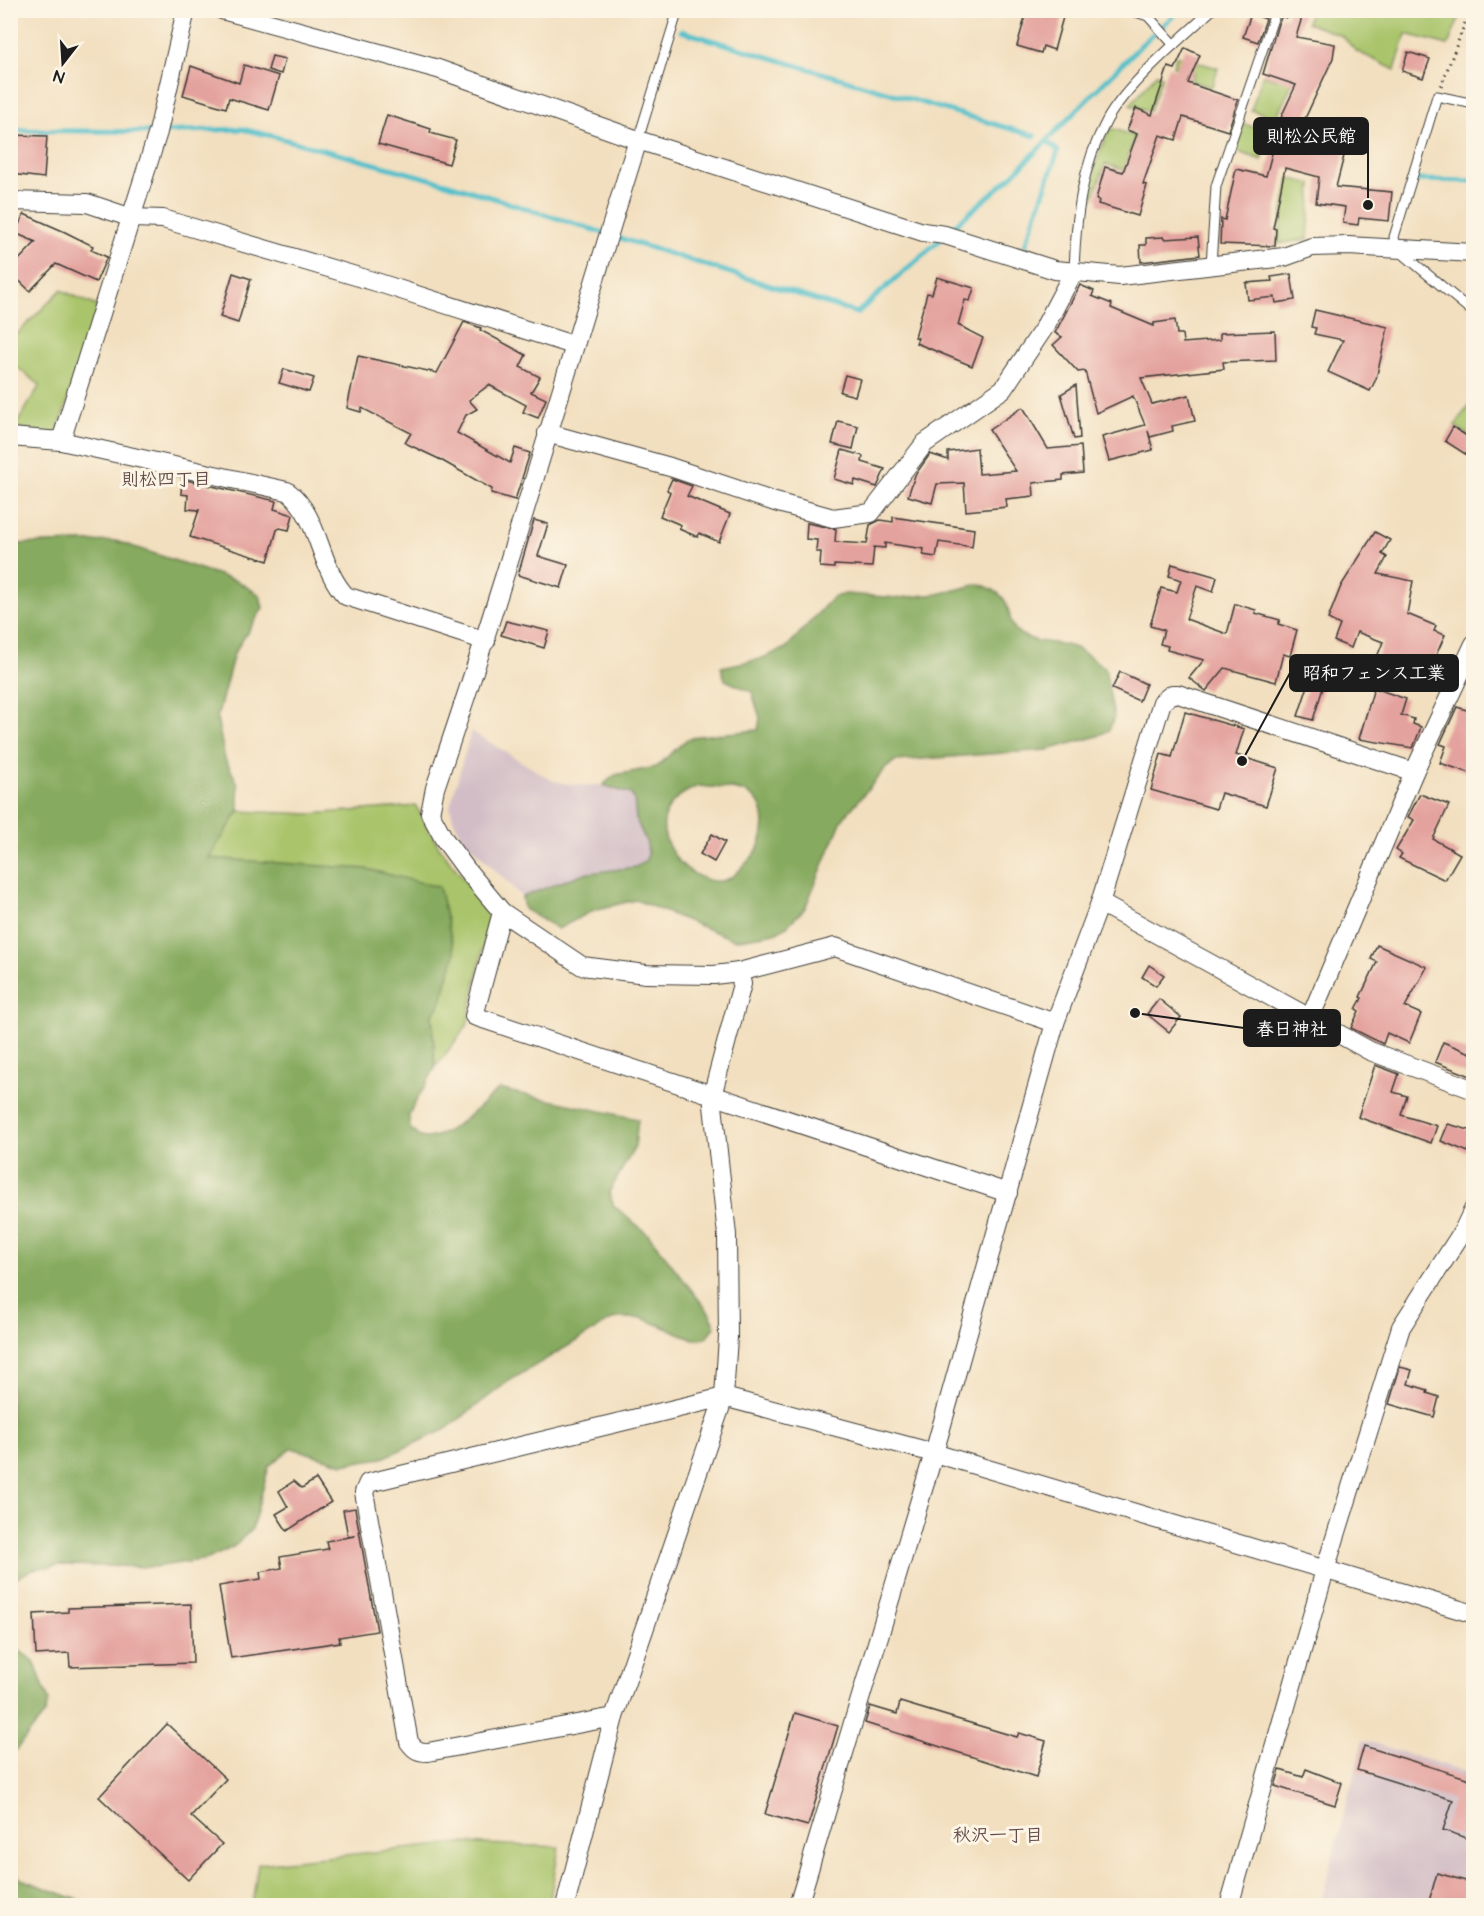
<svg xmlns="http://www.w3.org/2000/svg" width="1484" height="1916" font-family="'Architects Daughter','Klee One',sans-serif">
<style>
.industrial{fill:#d2bdc6}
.green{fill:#a9c46a;stroke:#627043;stroke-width:1.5}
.forest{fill:#86aa5e;stroke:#51633d;stroke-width:1.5;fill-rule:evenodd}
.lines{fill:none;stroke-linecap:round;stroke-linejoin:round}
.stream{stroke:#53c0ca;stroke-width:5}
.building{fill:#e4a29e}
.lane-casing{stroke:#3c3934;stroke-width:11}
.street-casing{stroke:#3c3934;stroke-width:20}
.path{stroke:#3c3934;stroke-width:3;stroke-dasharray:1.5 4.5;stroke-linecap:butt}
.lane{stroke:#fff;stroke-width:9}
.street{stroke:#fff;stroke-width:18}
.labels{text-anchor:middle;stroke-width:6;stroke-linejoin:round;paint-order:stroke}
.neighbourhood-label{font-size:18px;font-weight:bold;fill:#624b4a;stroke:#fcf5e5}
.leader{fill:none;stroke:#1c1c1c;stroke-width:2}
.callout-dot{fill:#1c1c1c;stroke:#fcf5e5;stroke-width:2}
.callout{fill:#1c1c1c;stroke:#1c1c1c;stroke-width:2}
.callout-label{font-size:18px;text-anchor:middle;font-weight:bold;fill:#fff}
</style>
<rect width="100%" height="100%" fill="#fcf5e5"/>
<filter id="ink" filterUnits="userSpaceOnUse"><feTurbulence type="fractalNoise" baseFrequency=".0167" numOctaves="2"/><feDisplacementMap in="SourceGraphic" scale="12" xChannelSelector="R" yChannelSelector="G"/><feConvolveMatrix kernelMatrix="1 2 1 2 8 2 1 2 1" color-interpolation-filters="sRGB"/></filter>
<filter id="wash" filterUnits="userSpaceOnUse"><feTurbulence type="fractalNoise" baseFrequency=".008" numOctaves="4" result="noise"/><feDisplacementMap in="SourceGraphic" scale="24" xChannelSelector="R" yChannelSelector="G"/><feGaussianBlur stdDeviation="1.35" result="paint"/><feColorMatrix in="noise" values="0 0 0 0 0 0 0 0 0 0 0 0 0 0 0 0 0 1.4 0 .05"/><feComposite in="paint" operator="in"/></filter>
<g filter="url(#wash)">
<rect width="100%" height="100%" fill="#f2dfbf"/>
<g class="industrial">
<path d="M 471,731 L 553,781 L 575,785 L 603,785 L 631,794 L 634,799 L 636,819 L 647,844 L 648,855 L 645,861 L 637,867 L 582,874 L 522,897 L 462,837 L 453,819 L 450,807 Z"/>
<path d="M 1363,1740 L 1473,1774 L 1473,1905 L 1320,1906 Z"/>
</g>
<g class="green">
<path d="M 1310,11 L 1310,10 L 1462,11 L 1448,45 L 1406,34 L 1395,70 L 1356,51 L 1342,36 L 1307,23 Z"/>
<path d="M 1176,56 L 1218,68 L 1212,87 L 1191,81 L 1194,72 L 1173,66 Z"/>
<path d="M 1281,63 L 1298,71 L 1276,118 L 1251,110 L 1263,75 L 1276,79 Z"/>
<path d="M 1156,74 L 1162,76 L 1150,111 L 1130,105 Z"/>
<path d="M 1244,124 L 1271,133 L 1262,160 L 1235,151 Z"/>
<path d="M 1110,128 L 1135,136 L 1124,170 L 1105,164 L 1093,199 L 1087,198 L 1096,161 Z"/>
<path d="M 1289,178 L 1312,184 L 1308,239 L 1277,244 Z"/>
<path d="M 61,290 L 99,307 L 56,436 L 15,427 L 40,385 L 11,363 L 11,340 Z"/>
<path d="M 1473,399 L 1474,438 L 1473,438 L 1455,426 Z"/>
<path d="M 416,806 L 439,847 L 490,913 L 467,1026 L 435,1068 L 432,1013 L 208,858 L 239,811 L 311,814 Z"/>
<path d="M 461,1843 L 559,1847 L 549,1905 L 252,1905 L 258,1864 Z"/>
</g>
<g class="forest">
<path d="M 116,541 L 237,581 L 260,595 L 263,608 L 234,653 L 217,718 L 225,759 L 238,784 L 239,811 L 209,858 L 367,869 L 439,887 L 455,954 L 439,1007 L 432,1014 L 435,1068 L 409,1114 L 410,1128 C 413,1131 417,1136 421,1137 C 442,1145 483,1103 499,1089 L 638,1119 L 635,1147 L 609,1192 L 614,1206 L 648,1234 L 711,1315 L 715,1327 L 706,1338 L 693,1339 L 642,1318 L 615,1318 L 509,1381 L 446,1429 L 383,1458 L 343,1464 L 292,1448 L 269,1466 L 252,1529 L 233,1547 L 208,1559 L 154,1567 L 61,1565 L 33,1569 L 11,1581 L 11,544 Z"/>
<path d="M 979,584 C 1022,597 1000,620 1020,634 C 1034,643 1054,642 1070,646 C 1083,650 1094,660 1105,668 L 1114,718 L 1109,730 L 1098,736 L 1047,750 L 895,761 L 885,769 L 842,820 L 805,908 L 786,927 L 775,933 L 735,940 L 636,900 L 594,910 L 558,929 L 524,909 L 522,897 L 582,874 L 636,867 L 645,861 L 648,855 L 647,844 L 636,819 L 634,799 L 631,794 L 603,785 L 615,775 L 656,767 L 686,740 L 698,736 L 758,730 L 760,718 L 752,692 L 725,680 L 721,667 L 760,659 L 786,648 L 833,597 L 846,594 L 898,598 L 938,594 ZM 699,786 C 713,788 737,787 749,794 C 771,807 766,844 750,859 C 744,865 737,874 730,878 C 693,898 620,815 699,786 Z"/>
<path d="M 10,1641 L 11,1645 L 34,1661 L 49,1701 L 45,1714 L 11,1756 Z"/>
<path d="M 10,1866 L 21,1879 L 92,1905 L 11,1905 Z"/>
</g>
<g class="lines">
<g class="stream">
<path d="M 681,31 L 1035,136"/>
<path d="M 10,130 L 158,132 L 242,129 L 272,136 L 449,184 L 857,313 L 941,239"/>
<path d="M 1418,180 L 1474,181"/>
<path d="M 947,232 L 1012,176 L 1142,44 L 1180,10"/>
<path d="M 1025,246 L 1058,151 L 1049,143"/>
</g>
</g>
<g id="blocks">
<g class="building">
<path d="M 1027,10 L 1065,10 L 1054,50 L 1043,46 L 1041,53 L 1017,46 Z"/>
<path d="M 1289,10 L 1303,14 L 1296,37 L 1335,44 L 1333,58 L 1296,138 L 1345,152 L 1336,187 L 1392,192 L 1389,221 L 1359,218 L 1358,225 L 1343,223 L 1345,207 L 1316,203 L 1319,177 L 1285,168 L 1273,228 L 1276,229 L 1275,246 L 1220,244 L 1221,219 L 1225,220 L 1236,169 L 1266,176 L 1282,115 L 1296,85 L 1263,74 L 1278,24 L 1282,16 L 1286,18 Z"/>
<path d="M 1251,14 L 1266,19 L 1258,42 L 1243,37 Z"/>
<path d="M 1185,48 L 1200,55 L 1188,83 L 1238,100 L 1228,131 L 1183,117 L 1176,140 L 1160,135 L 1143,184 L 1147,185 L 1138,216 L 1098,204 L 1099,200 L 1096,199 L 1105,167 L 1123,172 L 1137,134 L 1127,130 L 1136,108 L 1152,115 L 1168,67 L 1175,69 Z"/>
<path d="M 1408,52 L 1430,59 L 1423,78 L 1402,71 Z"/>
<path d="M 272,56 L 285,59 L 281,74 L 268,70 Z"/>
<path d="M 244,65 L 279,76 L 269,110 L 229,98 L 226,108 L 183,95 L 191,66 L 239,83 Z"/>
<path d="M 387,115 L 431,129 L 430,133 L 456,140 L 449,164 L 378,144 Z"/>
<path d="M 10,135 L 47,136 L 44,178 L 11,174 L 14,149 L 10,149 Z"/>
<path d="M 24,214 L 65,232 L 93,246 L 91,250 L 107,257 L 96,282 L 56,264 L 30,291 L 10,272 L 10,269 L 36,242 L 15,233 Z"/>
<path d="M 1164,237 L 1164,239 L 1198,237 L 1200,255 L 1141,262 L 1140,245 L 1146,245 L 1146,238 Z"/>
<path d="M 233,273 L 251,279 L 238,323 L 220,317 Z"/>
<path d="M 1291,274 L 1295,300 L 1276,303 L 1275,297 L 1248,300 L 1246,283 L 1272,281 L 1271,277 Z"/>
<path d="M 937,277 L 974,288 L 970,301 L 965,300 L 958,325 L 983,338 L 972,366 L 916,343 L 918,338 L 915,337 L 927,293 L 932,294 Z"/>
<path d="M 1080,285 L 1094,291 L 1092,296 L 1112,304 L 1111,308 L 1154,326 L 1154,323 L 1175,320 L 1177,334 L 1182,334 L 1183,343 L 1220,340 L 1220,333 L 1275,331 L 1276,360 L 1223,362 L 1224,369 L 1141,378 L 1152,404 L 1189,395 L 1195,421 L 1172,426 L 1173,431 L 1150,437 L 1148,431 L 1153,450 L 1109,461 L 1102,437 L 1145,425 L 1133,396 L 1096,413 L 1085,371 L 1078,372 L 1053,345 L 1062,337 L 1055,333 Z"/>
<path d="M 1315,310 L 1388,327 L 1376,379 L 1370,391 L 1328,372 L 1343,340 L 1314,334 L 1316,328 L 1311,327 Z"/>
<path d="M 464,322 L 481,328 L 480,330 L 526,355 L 520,367 L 540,377 L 531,392 L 546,399 L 538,418 L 523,412 L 526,405 L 489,385 L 469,400 L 477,409 L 466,415 L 457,433 L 510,463 L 515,448 L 530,453 L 515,500 L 491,493 L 492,489 L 439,459 L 405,443 L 411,433 L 362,408 L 361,412 L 347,408 L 358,356 L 437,373 Z"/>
<path d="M 284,369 L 314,378 L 309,392 L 279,383 Z"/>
<path d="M 845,375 L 860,379 L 855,396 L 840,392 Z"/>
<path d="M 1076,385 L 1080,438 L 1074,439 L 1061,394 Z"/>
<path d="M 1023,407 L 1048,449 L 1081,446 L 1083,473 L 1063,475 L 1063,480 L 1033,483 L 1034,496 L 1006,499 L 1007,507 L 966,511 L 964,483 L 937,484 L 932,503 L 908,496 L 915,475 L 930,454 L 948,460 L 948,452 L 977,448 L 979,474 L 1016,471 L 989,430 Z"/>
<path d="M 838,421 L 858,426 L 853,449 L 832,444 Z"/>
<path d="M 1453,427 L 1473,440 L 1473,459 L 1445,441 Z"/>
<path d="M 842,450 L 863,456 L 862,462 L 885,469 L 877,487 L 855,480 L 854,485 L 834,479 Z"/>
<path d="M 182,479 L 276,501 L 274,509 L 293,515 L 289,530 L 280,528 L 277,530 L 268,561 L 190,537 L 199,510 L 187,509 L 188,495 L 181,494 Z"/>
<path d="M 672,479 L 692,486 L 687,496 L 730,514 L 719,542 L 699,533 L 698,537 L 679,529 L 681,525 L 660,516 L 670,492 L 667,490 Z"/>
<path d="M 893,517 L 974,529 L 972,547 L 939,542 L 936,557 L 923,555 L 924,549 L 885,543 L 885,548 L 874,547 L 872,567 L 834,565 L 834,568 L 820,567 L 821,552 L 816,552 L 817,540 L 806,539 L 807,523 L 836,529 L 835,542 L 867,544 L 870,525 L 880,520 L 893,522 Z"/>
<path d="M 534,520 L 548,524 L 538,556 L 568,565 L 561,588 L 518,575 Z"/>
<path d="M 1375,532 L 1390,540 L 1382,554 L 1387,557 L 1378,574 L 1413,581 L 1407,614 L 1436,626 L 1434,631 L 1445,635 L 1426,678 L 1377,657 L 1383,642 L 1357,632 L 1351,648 L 1334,641 L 1340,625 L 1328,619 L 1341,586 Z"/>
<path d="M 1172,564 L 1217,577 L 1213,592 L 1197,586 L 1186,619 L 1227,634 L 1235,604 L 1256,610 L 1255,613 L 1280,620 L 1278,624 L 1297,630 L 1290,656 L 1283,654 L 1276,682 L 1225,668 L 1206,691 L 1189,678 L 1204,660 L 1167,650 L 1168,646 L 1160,644 L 1164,630 L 1150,626 L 1161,588 L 1177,592 L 1181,580 L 1169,576 Z"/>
<path d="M 506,621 L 549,631 L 544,648 L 501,635 Z"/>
<path d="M 1314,668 L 1328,672 L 1313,720 L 1298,716 Z"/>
<path d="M 1120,672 L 1146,684 L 1139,701 L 1112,689 Z"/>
<path d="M 1374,688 L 1406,699 L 1401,715 L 1414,719 L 1413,724 L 1421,727 L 1413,748 L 1359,739 Z"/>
<path d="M 1457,707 L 1473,712 L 1473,774 L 1440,763 L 1446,746 L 1440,744 Z"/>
<path d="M 1185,712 L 1244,729 L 1236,755 L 1278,768 L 1266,806 L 1221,793 L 1216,809 L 1151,790 L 1161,754 L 1172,757 Z"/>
<path d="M 1420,794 L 1449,805 L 1433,839 L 1460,854 L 1445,880 L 1399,858 L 1402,854 L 1396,850 L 1414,820 L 1408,817 Z"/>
<path d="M 712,834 L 725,842 L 714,862 L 700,854 Z"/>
<path d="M 1377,945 L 1427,967 L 1405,1007 L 1421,1014 L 1409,1043 L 1387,1033 L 1383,1044 L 1351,1028 L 1359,1011 L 1356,1009 L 1362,998 L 1360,997 L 1377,962 L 1371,959 Z"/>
<path d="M 1149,965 L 1164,975 L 1156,986 L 1142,977 Z"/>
<path d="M 1159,999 L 1181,1017 L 1169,1032 L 1147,1014 Z"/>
<path d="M 1443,1042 L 1473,1054 L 1473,1077 L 1435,1062 Z"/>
<path d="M 1375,1065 L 1399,1074 L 1393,1092 L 1407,1096 L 1401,1115 L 1437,1126 L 1431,1143 L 1358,1117 Z"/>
<path d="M 1448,1124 L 1473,1131 L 1473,1154 L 1441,1141 Z"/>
<path d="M 1400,1367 L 1412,1370 L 1408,1384 L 1428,1390 L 1427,1393 L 1439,1397 L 1434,1417 L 1389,1404 Z"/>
<path d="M 316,1479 L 331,1502 L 287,1531 L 276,1514 L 288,1507 L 279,1491 L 294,1481 L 302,1488 Z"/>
<path d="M 355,1508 L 377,1631 L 339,1637 L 340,1642 L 231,1658 L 219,1586 L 261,1579 L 260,1572 L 282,1568 L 280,1557 L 328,1549 L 326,1541 L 355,1536 L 348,1536 L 343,1510 Z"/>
<path d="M 191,1604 L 193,1663 L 70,1667 L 69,1653 L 36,1655 L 34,1614 L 68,1612 L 68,1608 Z"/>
<path d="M 900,1702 L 1017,1737 L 1019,1733 L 1046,1741 L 1036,1777 L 865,1723 L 870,1706 L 897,1714 Z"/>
<path d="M 795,1713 L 838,1726 L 808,1826 L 765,1814 Z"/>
<path d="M 167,1724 L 226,1779 L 191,1816 L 222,1844 L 188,1880 L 99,1797 Z"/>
<path d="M 1364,1746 L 1473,1780 L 1473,1840 L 1443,1830 L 1453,1800 L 1357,1770 Z"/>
<path d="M 1306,1769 L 1342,1783 L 1335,1805 L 1275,1786 L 1280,1770 L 1303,1777 Z"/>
<path d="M 1437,1873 L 1473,1883 L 1473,1905 L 1428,1905 Z"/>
</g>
</g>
</g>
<g filter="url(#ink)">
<use href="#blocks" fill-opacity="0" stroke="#3c3934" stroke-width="1.5"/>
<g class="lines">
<g class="lane-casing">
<g id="lane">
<path d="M 1130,10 L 1148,16 L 1174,45"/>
<path d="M 1474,104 L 1437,96 L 1394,237 L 1396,248 L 1474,313"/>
<path d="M 638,140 L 678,10"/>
<path d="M 1211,265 L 1216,186 L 1276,10"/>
<path d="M 1074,271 C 1076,218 1081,167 1107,120 C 1126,85 1181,38 1212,10"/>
</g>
</g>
<g class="street-casing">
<g id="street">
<path d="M 222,10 L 438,69 L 638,140 L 923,232 L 945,235 L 1055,270 L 1120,276 L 1284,257 L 1312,247 L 1348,246 L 1474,253"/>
<path d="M 638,140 C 570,356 509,574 435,788 L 430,813 L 444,839 L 466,869 L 502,912 L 582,966 L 646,974 L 714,975 L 739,972 L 835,947 L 1055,1023"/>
<path d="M 10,201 L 87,203 L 132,218 L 163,219 L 376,282 L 573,345"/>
<path d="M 547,433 L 670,467 L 775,502 L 833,518 L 871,513 L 925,443 L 1003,389 L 1044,328 L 1074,271"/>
<path d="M 10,437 L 61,441 L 287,491 C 320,515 319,569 346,596 L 486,641"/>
<path d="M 61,441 L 158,132 L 186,10"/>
<path d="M 1100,903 L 1370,1051 L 1474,1090"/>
<path d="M 502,912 L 474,1016 L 1008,1193"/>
<path d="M 1311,1016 L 1414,772 L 1474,644"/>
<path d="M 614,1717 L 428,1752 C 418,1752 415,1750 409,1742 L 364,1492 L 368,1483 L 724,1397 L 934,1453 L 1474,1614"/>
<path d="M 565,1906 L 614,1717 L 724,1397 L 728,1337 L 727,1235 L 712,1096 L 742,984 L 739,972"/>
<path d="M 798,1906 L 934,1453 L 1055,1023 L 1100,903 L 1162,702 L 1172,694 L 1178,694 L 1414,772"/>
<path d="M 1229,1906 L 1325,1570 L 1401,1327 L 1463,1231 L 1474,1208"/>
</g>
</g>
<path class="path" d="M 1441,86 L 1470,10"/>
<use href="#lane" class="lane"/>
<use href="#street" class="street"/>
</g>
</g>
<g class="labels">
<g class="neighbourhood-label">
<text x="166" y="485">則松四丁目</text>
<text x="998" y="1841">秋沢一丁目</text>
</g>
</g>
<path class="leader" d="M1368 205L1368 136M1242 761L1290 673M1135 1013L1244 1028"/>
<g class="callout-dot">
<circle cx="1368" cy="205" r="6"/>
<circle cx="1242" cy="761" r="6"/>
<circle cx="1135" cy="1013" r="6"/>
</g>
<g class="callout">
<rect x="1254" y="118" width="114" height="36" rx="6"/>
<rect x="1290" y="655" width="168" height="36" rx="6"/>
<rect x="1244" y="1010" width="96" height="36" rx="6"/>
</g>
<g class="callout-label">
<text x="1311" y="142">則松公民館</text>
<text x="1374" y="679">昭和フェンス工業</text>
<text x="1292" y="1035">春日神社</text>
</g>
<rect width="1484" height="1916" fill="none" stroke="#fcf5e5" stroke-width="36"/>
<g transform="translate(63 63) rotate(197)" stroke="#fcf5e5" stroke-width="4.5" paint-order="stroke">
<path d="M0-4.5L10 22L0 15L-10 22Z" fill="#1c1c1c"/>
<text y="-9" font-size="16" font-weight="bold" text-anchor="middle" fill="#1c1c1c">N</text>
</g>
</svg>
